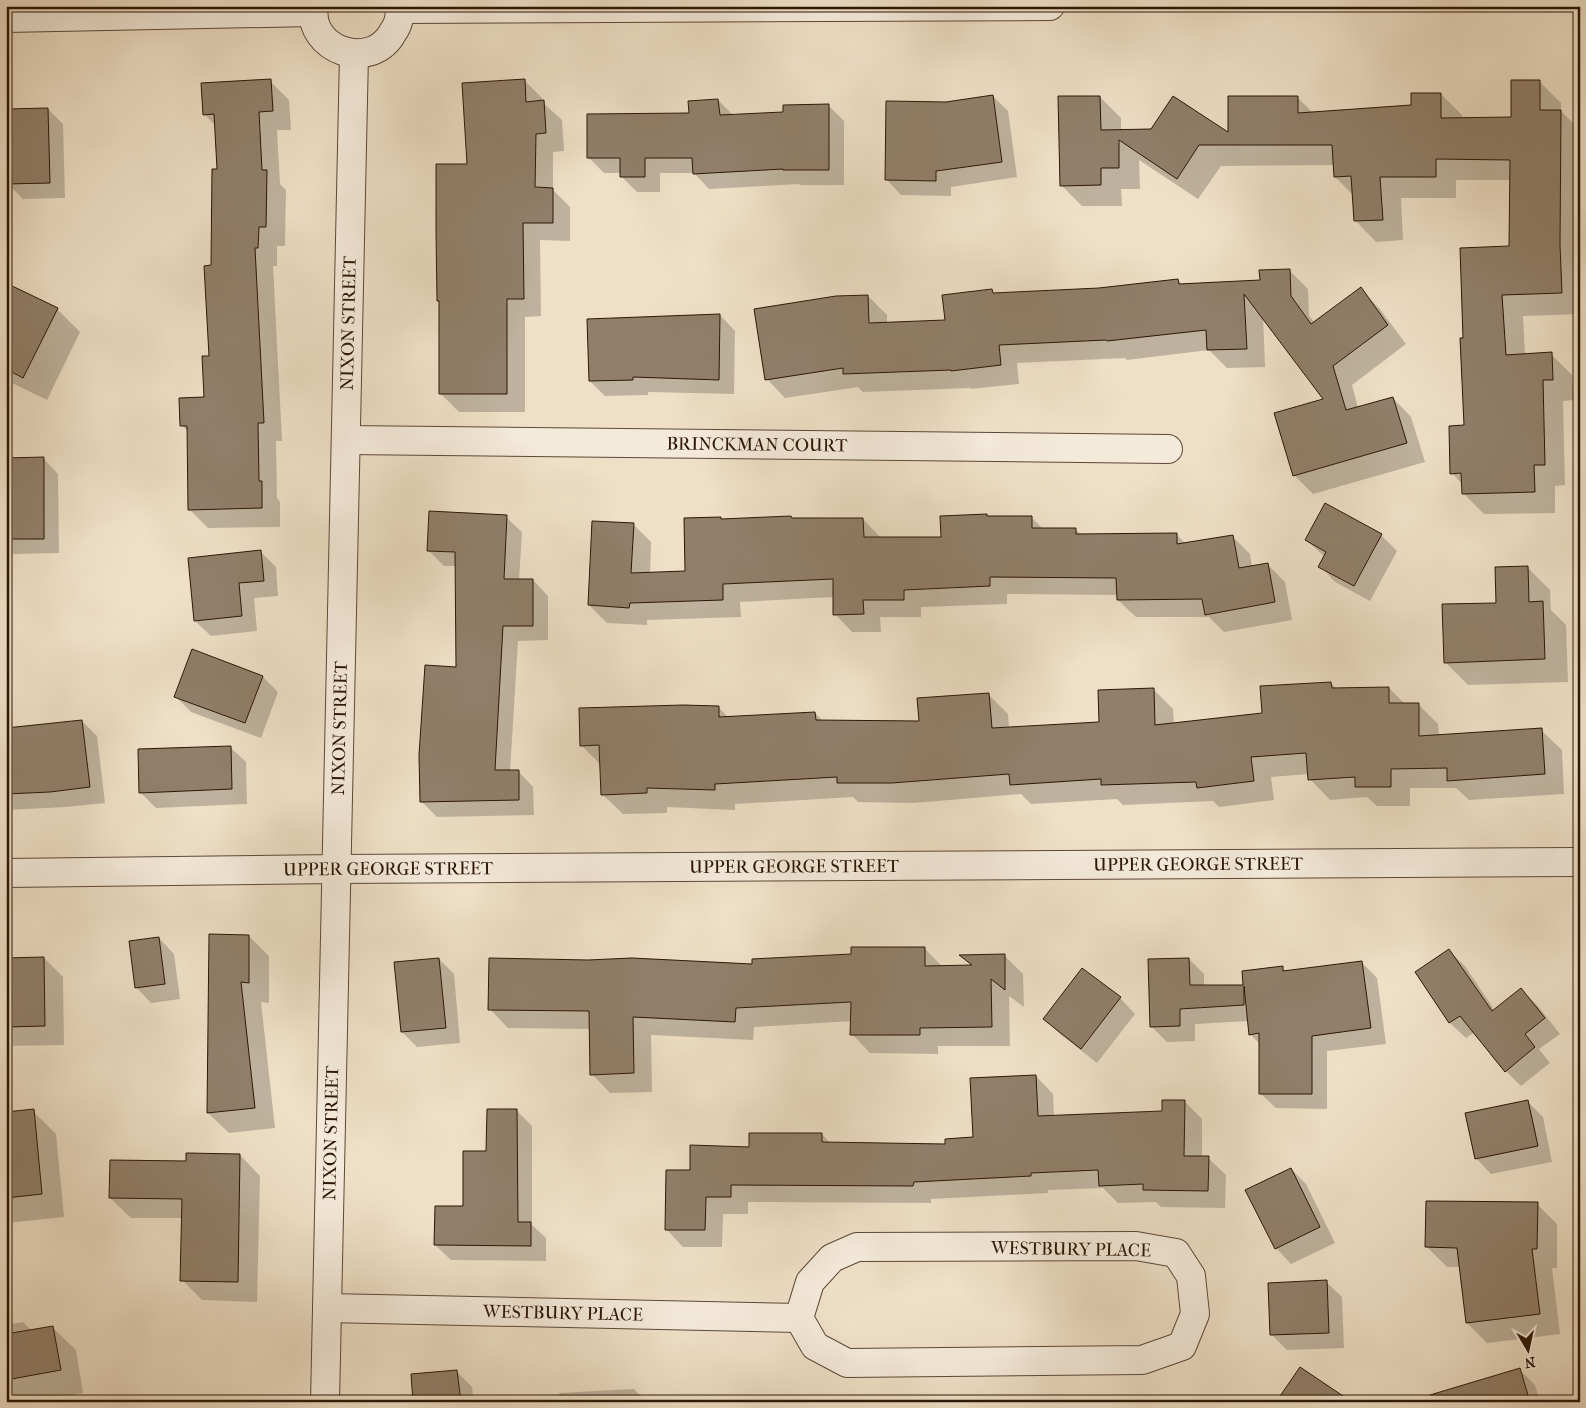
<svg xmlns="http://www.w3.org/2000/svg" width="1586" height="1408" font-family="'IM FELL French Canon',serif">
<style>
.shadow{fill:#0003}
.building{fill:#917f6a;stroke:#2c1607}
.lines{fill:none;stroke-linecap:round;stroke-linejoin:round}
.minor-casing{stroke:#5c4837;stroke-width:30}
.minor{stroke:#f4eada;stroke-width:28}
.labels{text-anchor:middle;stroke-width:4;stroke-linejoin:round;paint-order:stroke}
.street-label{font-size:18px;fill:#2c1607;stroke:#f4eada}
</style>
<rect width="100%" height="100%" fill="#eedfc6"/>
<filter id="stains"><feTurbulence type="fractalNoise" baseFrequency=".004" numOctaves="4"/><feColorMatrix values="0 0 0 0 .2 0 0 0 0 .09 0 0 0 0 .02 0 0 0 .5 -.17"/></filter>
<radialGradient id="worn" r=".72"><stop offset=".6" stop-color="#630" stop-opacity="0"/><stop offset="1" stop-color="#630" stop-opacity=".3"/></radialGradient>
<g class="shadow">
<path d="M 524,80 L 542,98 L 542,102 L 562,120 L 564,151 L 553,152 L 553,190 L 570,207 L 570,241 L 540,240 L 541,316 L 525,317 L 525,412 L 459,412 L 441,394 L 469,165 Z"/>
<path d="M 270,81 L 289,100 L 291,130 L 277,130 L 280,184 L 286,190 L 285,246 L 277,246 L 277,266 L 273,266 L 282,441 L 276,441 L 277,498 L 280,502 L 280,527 L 208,528 L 189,509 L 188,432 L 182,425 L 205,399 L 210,357 L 212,266 L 218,170 L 216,126 L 204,114 Z"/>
<path d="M 1540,82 L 1561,103 L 1561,111 L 1580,130 L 1580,314 L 1523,316 L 1525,355 L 1551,354 L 1572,375 L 1574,400 L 1563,401 L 1565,485 L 1555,486 L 1555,513 L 1484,514 L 1463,493 L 1463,485 L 1452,473 L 1466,427 L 1464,339 L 1510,248 L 1511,180 L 1456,180 L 1456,198 L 1401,198 L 1403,240 L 1376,242 L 1355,220 L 1353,195 L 1335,177 L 1334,165 L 1221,166 L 1198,199 L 1139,160 L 1140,189 L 1121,189 L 1122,206 L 1082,206 L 1061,185 L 1100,97 L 1121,118 L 1121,131 L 1229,134 L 1298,98 L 1313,113 L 1412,106 L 1441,94 L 1462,115 L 1462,119 L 1512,119 Z"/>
<path d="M 993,96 L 1008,111 L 1017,177 L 951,187 L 951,196 L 901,195 L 886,179 L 946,103 Z"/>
<path d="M 718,100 L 734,116 L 784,113 L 829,106 L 844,121 L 844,185 L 800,185 L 799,184 L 709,189 L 694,173 L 660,173 L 660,192 L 637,192 L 621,176 L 621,173 L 604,173 L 589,158 L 690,114 Z"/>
<path d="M 48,109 L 63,124 L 65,198 L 23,199 L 8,184 Z"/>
<path d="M 1289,270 L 1308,289 L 1309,316 L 1315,323 L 1360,289 L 1379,308 L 1406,344 L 1352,385 L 1358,408 L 1393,398 L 1411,417 L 1425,462 L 1313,494 L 1294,475 L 1325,399 L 1263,316 L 1265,367 L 1227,368 L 1209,350 L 1127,360 L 1125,358 L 1017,363 L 1019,384 L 971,389 L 970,388 L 863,392 L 858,387 L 785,398 L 767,379 L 868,296 L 887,315 L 887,323 L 947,321 L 992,291 L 996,294 L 1099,289 L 1178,280 L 1182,285 L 1261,281 Z"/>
<path d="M 6,284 L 57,309 L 80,332 L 47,400 L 6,380 Z"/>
<path d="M 720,315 L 735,331 L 734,394 L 648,392 L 648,395 L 605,396 L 590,381 Z"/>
<path d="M 43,458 L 58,474 L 59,553 L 11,554 L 6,549 L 6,459 Z"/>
<path d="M 1325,505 L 1381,535 L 1397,551 L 1370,601 L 1335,582 L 1320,566 L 1325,557 L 1306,540 Z"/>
<path d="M 987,515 L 989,517 L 1031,517 L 1043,529 L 1075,529 L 1081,535 L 1176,534 L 1186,544 L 1232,536 L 1250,554 L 1252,567 L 1267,564 L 1285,582 L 1292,620 L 1224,632 L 1209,617 L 1136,617 L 1118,600 L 1118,595 L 1007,594 L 1007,604 L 921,607 L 921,617 L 880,617 L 881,632 L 852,632 L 835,614 L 834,597 L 740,602 L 741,617 L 647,620 L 647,625 L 607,623 L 589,605 L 633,524 L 651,542 L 650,574 L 687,573 L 720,518 L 723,520 L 863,519 L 881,538 L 942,538 Z"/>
<path d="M 506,517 L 522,532 L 519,580 L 533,580 L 548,596 L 548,640 L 518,641 L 510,772 L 518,771 L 533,787 L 534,815 L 437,817 L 421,801 L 457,668 L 456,566 L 444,566 L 428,550 Z"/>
<path d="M 260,551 L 276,567 L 278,596 L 254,598 L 257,631 L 211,636 L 195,621 Z"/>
<path d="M 1527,567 L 1550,590 L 1551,610 L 1566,625 L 1568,682 L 1468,685 L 1445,662 Z"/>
<path d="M 263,677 L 278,692 L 261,738 L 191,712 L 176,697 Z"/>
<path d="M 1331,683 L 1337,689 L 1389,688 L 1405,704 L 1418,704 L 1438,724 L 1439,736 L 1541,730 L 1562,750 L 1564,794 L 1469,800 L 1456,788 L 1410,788 L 1410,806 L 1377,806 L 1367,797 L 1330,800 L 1310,779 L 1309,774 L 1271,777 L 1274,800 L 1219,807 L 1213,801 L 1123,805 L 1117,799 L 1031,804 L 1021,794 L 913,803 L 858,802 L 853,797 L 735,804 L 735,810 L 667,807 L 667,813 L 623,814 L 602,794 L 601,765 L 581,745 L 719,708 L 728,717 L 815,713 L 823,721 L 921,723 L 988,694 L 1008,714 L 1009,729 L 1100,724 L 1153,689 L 1173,709 L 1174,724 L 1263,714 Z"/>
<path d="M 82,721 L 97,736 L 105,803 L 66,807 L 6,810 L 6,727 L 8,729 Z"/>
<path d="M 230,747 L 246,762 L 247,804 L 156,808 L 140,792 Z"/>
<path d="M 210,935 L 249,936 L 269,956 L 269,1003 L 261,1002 L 275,1128 L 229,1133 L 208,1113 Z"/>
<path d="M 159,938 L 174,954 L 180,999 L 151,1003 L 136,987 Z"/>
<path d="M 924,948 L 943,967 L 972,966 L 962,956 L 1004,955 L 1023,974 L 1024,1007 L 1009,996 L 1010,1046 L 938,1046 L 938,1054 L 870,1053 L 852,1034 L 852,1021 L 754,1027 L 753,1040 L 651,1035 L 652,1092 L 610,1093 L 592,1074 L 591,1029 L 508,1028 L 490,1009 L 754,965 Z"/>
<path d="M 1449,951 L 1465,966 L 1495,1011 L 1521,990 L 1537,1005 L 1560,1034 L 1539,1049 L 1550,1063 L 1521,1086 L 1506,1071 L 1475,1032 L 1466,1038 L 1450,1023 L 1417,973 Z"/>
<path d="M 44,958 L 63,977 L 64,1045 L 6,1046 L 6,959 Z"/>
<path d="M 439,959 L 454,974 L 460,1043 L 417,1047 L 402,1032 Z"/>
<path d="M 1189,959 L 1204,974 L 1204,986 L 1245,986 L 1282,968 L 1286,972 L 1361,962 L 1377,978 L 1386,1044 L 1327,1051 L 1327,1109 L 1276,1108 L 1260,1093 L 1260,1044 L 1250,1034 L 1249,1021 L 1195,1024 L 1195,1041 L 1167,1042 L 1151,1026 Z"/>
<path d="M 1082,969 L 1120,998 L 1135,1014 L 1097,1063 L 1060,1034 L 1044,1019 Z"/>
<path d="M 1036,1076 L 1053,1094 L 1054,1117 L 1163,1112 L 1185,1102 L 1202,1119 L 1202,1158 L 1208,1158 L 1226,1175 L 1225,1208 L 1161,1207 L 1156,1202 L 1118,1203 L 1103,1188 L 1048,1190 L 1048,1193 L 931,1199 L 931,1203 L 748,1202 L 748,1214 L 723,1214 L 722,1247 L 683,1247 L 666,1229 L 691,1171 L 750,1148 L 822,1134 L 830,1143 L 947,1145 L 974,1138 Z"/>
<path d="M 1528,1102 L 1543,1117 L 1552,1162 L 1491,1174 L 1476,1158 Z"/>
<path d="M 516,1110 L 532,1126 L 532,1225 L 546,1238 L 546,1261 L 451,1260 L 435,1245 L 465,1207 L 487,1152 Z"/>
<path d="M 33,1111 L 56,1134 L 64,1217 L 6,1223 L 6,1114 Z"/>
<path d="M 240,1155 L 260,1176 L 257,1302 L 202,1300 L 182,1280 L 183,1218 L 131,1218 L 110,1198 L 187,1162 Z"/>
<path d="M 1291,1169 L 1306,1184 L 1335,1243 L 1291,1264 L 1276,1248 Z"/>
<path d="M 1537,1204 L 1557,1224 L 1557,1268 L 1552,1268 L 1560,1334 L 1487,1343 L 1467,1323 L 1460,1267 L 1447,1267 L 1427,1247 Z"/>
<path d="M 1326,1282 L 1342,1297 L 1344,1348 L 1287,1350 L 1272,1335 Z"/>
<path d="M 23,1322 L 32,1331 L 52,1327 L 76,1350 L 83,1393 L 34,1402 L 6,1402 L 6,1325 Z"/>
<path d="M 1520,1370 L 1535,1385 L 1540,1402 L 1477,1402 Z"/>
<path d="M 457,1372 L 472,1387 L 474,1402 L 415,1402 Z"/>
<path d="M 634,1389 L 646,1402 L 560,1402 L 559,1393 Z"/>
<path d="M 712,1395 L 718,1402 L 685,1402 Z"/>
</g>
<g class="building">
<path d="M 271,79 L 273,111 L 259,112 L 262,170 L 267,170 L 266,227 L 259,227 L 258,248 L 255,248 L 264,423 L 258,423 L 259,481 L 262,481 L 262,508 L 188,510 L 187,426 L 180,426 L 179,398 L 204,397 L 202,356 L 209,356 L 204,266 L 211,265 L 212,169 L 217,169 L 214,114 L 203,115 L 201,83 Z"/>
<path d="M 525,79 L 526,102 L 544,100 L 546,133 L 536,134 L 535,187 L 553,188 L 553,223 L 523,223 L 524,299 L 507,299 L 507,394 L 439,394 L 439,301 L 437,301 L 436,232 L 436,164 L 467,164 L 462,83 Z"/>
<path d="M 1511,80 L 1540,80 L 1540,110 L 1561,110 L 1560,245 L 1562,293 L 1502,295 L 1506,355 L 1552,352 L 1553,380 L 1543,380 L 1545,465 L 1534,465 L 1535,492 L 1462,494 L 1461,473 L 1450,474 L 1449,426 L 1464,425 L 1460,338 L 1463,338 L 1460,248 L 1509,246 L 1510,160 L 1436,159 L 1436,177 L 1380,177 L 1383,220 L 1354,221 L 1351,176 L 1334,177 L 1332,145 L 1199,145 L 1177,179 L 1119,140 L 1119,168 L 1101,168 L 1101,185 L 1060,186 L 1058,96 L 1100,96 L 1101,130 L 1151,129 L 1173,96 L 1228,132 L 1228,96 L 1298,96 L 1298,113 L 1411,105 L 1411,93 L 1441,93 L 1441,118 L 1511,117 Z"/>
<path d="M 993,95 L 1002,162 L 936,171 L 936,181 L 885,180 L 886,101 L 946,102 Z"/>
<path d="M 718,99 L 720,115 L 783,112 L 783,105 L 829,104 L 829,170 L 783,170 L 783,169 L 693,174 L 692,158 L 645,158 L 645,177 L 620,177 L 620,158 L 587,158 L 587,114 L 689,113 L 688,101 Z"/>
<path d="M 48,108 L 50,183 L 6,184 L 6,109 Z"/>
<path d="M 1290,269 L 1291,296 L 1311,324 L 1361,287 L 1388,325 L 1333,366 L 1346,410 L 1393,397 L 1407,443 L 1293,476 L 1274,413 L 1323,399 L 1244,294 L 1247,349 L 1207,350 L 1206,330 L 1107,341 L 1106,340 L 999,345 L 1001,365 L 951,371 L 951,370 L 843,374 L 843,368 L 765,380 L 754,309 L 836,296 L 868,295 L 869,323 L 945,320 L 942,295 L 992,289 L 993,293 L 1099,288 L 1178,279 L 1179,284 L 1260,280 L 1259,270 Z"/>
<path d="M 6,283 L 58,308 L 23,378 L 6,369 Z"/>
<path d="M 720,314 L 719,380 L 633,377 L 633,380 L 589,381 L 587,319 Z"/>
<path d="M 44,457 L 44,539 L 6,539 L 6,458 Z"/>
<path d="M 1325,503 L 1382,534 L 1354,586 L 1318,567 L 1326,552 L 1305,540 Z"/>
<path d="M 429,511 L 507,515 L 504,579 L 533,579 L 533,626 L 503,626 L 495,770 L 519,770 L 519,800 L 420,802 L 419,755 L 425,665 L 456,667 L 455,552 L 427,551 Z"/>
<path d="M 987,514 L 987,516 L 1032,516 L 1032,528 L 1076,528 L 1076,534 L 1177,533 L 1177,544 L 1233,535 L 1239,568 L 1268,563 L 1275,602 L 1205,615 L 1202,599 L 1117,600 L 1116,578 L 990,577 L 990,586 L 904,590 L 904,600 L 863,600 L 864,614 L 833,615 L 833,579 L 723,584 L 723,600 L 630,603 L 629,608 L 588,605 L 592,521 L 634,523 L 631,573 L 685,571 L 684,518 L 721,517 L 721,519 L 791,516 L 792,518 L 863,518 L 864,537 L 941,537 L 940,516 Z"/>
<path d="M 261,550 L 264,581 L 239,583 L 242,616 L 194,621 L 188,558 Z"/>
<path d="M 1528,566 L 1529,602 L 1543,601 L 1545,659 L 1444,663 L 1442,604 L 1496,603 L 1495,567 Z"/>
<path d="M 192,649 L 263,676 L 245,723 L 174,697 Z"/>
<path d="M 1331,682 L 1332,688 L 1389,687 L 1389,703 L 1419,703 L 1419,736 L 1542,728 L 1545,774 L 1447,781 L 1447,768 L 1391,769 L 1391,787 L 1355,787 L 1355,777 L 1308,780 L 1306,753 L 1251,757 L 1254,781 L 1197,788 L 1196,782 L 1101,785 L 1101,779 L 1010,785 L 1009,774 L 892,783 L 837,783 L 837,777 L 715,784 L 715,790 L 647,788 L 647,793 L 601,795 L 599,745 L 580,746 L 579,708 L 683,705 L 719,706 L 719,717 L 815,712 L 816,720 L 919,721 L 917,698 L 989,693 L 992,728 L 1099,722 L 1098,690 L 1154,688 L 1155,725 L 1262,713 L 1260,686 Z"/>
<path d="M 82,720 L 90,787 L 50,792 L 6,794 L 6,728 Z"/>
<path d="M 231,746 L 232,789 L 139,793 L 138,749 Z"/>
<path d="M 209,934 L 249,935 L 249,983 L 241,982 L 255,1108 L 207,1113 Z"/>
<path d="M 159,937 L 165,984 L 135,988 L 129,941 Z"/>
<path d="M 851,947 L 925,947 L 925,966 L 972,965 L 959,955 L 1005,954 L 1005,990 L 991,979 L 992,1027 L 920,1028 L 920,1035 L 850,1035 L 851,1002 L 736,1008 L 735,1022 L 633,1017 L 634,1073 L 590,1075 L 589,1011 L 488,1010 L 489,958 L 588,960 L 632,958 L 752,964 L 752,959 L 851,954 Z"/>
<path d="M 1449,949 L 1492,1011 L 1521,988 L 1545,1018 L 1525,1034 L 1535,1047 L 1505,1072 L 1460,1016 L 1449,1023 L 1415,972 Z"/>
<path d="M 44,957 L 45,1026 L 6,1027 L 6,958 Z"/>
<path d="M 439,958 L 446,1028 L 401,1032 L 394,962 Z"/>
<path d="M 1189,958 L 1190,985 L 1243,985 L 1242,971 L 1283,966 L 1283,971 L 1362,961 L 1371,1028 L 1312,1036 L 1312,1094 L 1259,1094 L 1259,1033 L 1249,1035 L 1244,986 L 1244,1005 L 1180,1009 L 1180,1026 L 1150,1027 L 1148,959 Z"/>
<path d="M 1082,968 L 1121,997 L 1081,1049 L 1043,1019 Z"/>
<path d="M 1036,1075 L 1038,1116 L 1162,1111 L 1162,1100 L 1185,1100 L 1184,1156 L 1209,1156 L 1208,1191 L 1143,1190 L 1143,1184 L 1099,1186 L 1098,1170 L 1031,1173 L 1031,1176 L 914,1182 L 913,1186 L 731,1185 L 731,1197 L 706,1197 L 705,1230 L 665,1230 L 666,1170 L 690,1170 L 690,1145 L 749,1147 L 749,1133 L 822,1133 L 822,1142 L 945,1144 L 945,1139 L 973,1137 L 970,1078 Z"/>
<path d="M 1528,1100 L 1538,1146 L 1475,1159 L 1465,1113 Z"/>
<path d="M 34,1109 L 42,1194 L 6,1198 L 6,1112 Z"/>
<path d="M 487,1109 L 517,1109 L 518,1222 L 531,1222 L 531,1246 L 434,1245 L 435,1206 L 463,1206 L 463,1151 L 486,1151 Z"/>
<path d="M 186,1153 L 240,1154 L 238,1282 L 180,1281 L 182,1199 L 109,1198 L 110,1160 L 186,1161 Z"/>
<path d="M 1291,1168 L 1320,1227 L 1275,1249 L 1245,1190 Z"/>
<path d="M 1426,1201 L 1538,1202 L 1537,1249 L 1532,1249 L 1540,1314 L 1466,1323 L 1457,1248 L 1425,1247 Z"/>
<path d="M 1327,1280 L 1329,1333 L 1270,1335 L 1268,1283 Z"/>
<path d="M 53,1326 L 61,1370 L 6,1380 L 6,1334 Z"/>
<path d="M 1300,1367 L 1352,1402 L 1276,1402 Z"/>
<path d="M 1520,1368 L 1530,1402 L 1431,1402 L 1430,1395 Z"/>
<path d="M 457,1370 L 461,1402 L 413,1402 L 411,1374 Z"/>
</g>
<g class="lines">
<g class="minor-casing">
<g id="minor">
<path d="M 314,6 C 307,51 372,72 393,32 C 398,25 401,15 399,6"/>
<path d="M 400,9 L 1050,6"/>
<path d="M 6,18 L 313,12"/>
<path id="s1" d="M 346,440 L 1168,449"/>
<path id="s2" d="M 6,873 L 337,869 L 1580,862"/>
<path d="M 1136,1246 L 1176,1253 L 1191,1276 L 1195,1314 L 1182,1346 L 1142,1360 L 847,1363 L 815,1346 L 799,1318 L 810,1282 L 832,1258 L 857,1247 Z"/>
<path id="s3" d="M 327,1308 L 799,1318"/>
<path id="s4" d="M 325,1402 L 354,54"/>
</g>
</g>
<use href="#minor" class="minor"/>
</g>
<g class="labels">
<g class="street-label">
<text dy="6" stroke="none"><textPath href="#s4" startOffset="1079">NIXON STREET</textPath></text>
<text dy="6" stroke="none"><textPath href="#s1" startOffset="411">BRINCKMAN COURT</textPath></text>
<text dy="6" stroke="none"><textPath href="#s4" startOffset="674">NIXON STREET</textPath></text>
<text dy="6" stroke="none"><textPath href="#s2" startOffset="1192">UPPER GEORGE STREET</textPath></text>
<text dy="6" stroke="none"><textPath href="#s2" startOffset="788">UPPER GEORGE STREET</textPath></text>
<text dy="6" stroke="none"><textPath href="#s2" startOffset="382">UPPER GEORGE STREET</textPath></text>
<text dy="6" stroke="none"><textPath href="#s4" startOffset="269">NIXON STREET</textPath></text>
<text transform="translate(1071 1249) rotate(1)" y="6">WESTBURY PLACE</text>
<text dy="6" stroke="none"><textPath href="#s3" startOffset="236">WESTBURY PLACE</textPath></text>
</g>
</g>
<rect width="1586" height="1408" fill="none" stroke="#eedfc6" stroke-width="25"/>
<rect x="8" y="8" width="1571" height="1393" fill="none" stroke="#2c1607" stroke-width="2.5"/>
<rect x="12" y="12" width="1561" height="1383" fill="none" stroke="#2c1607"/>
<g transform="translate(1528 1350) rotate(171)" stroke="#f4eada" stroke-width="4" paint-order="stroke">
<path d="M0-4L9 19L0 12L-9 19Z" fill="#2c1607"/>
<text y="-8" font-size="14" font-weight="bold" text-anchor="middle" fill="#2c1607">N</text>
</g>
<rect width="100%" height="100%" filter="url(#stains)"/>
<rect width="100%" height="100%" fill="url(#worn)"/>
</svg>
